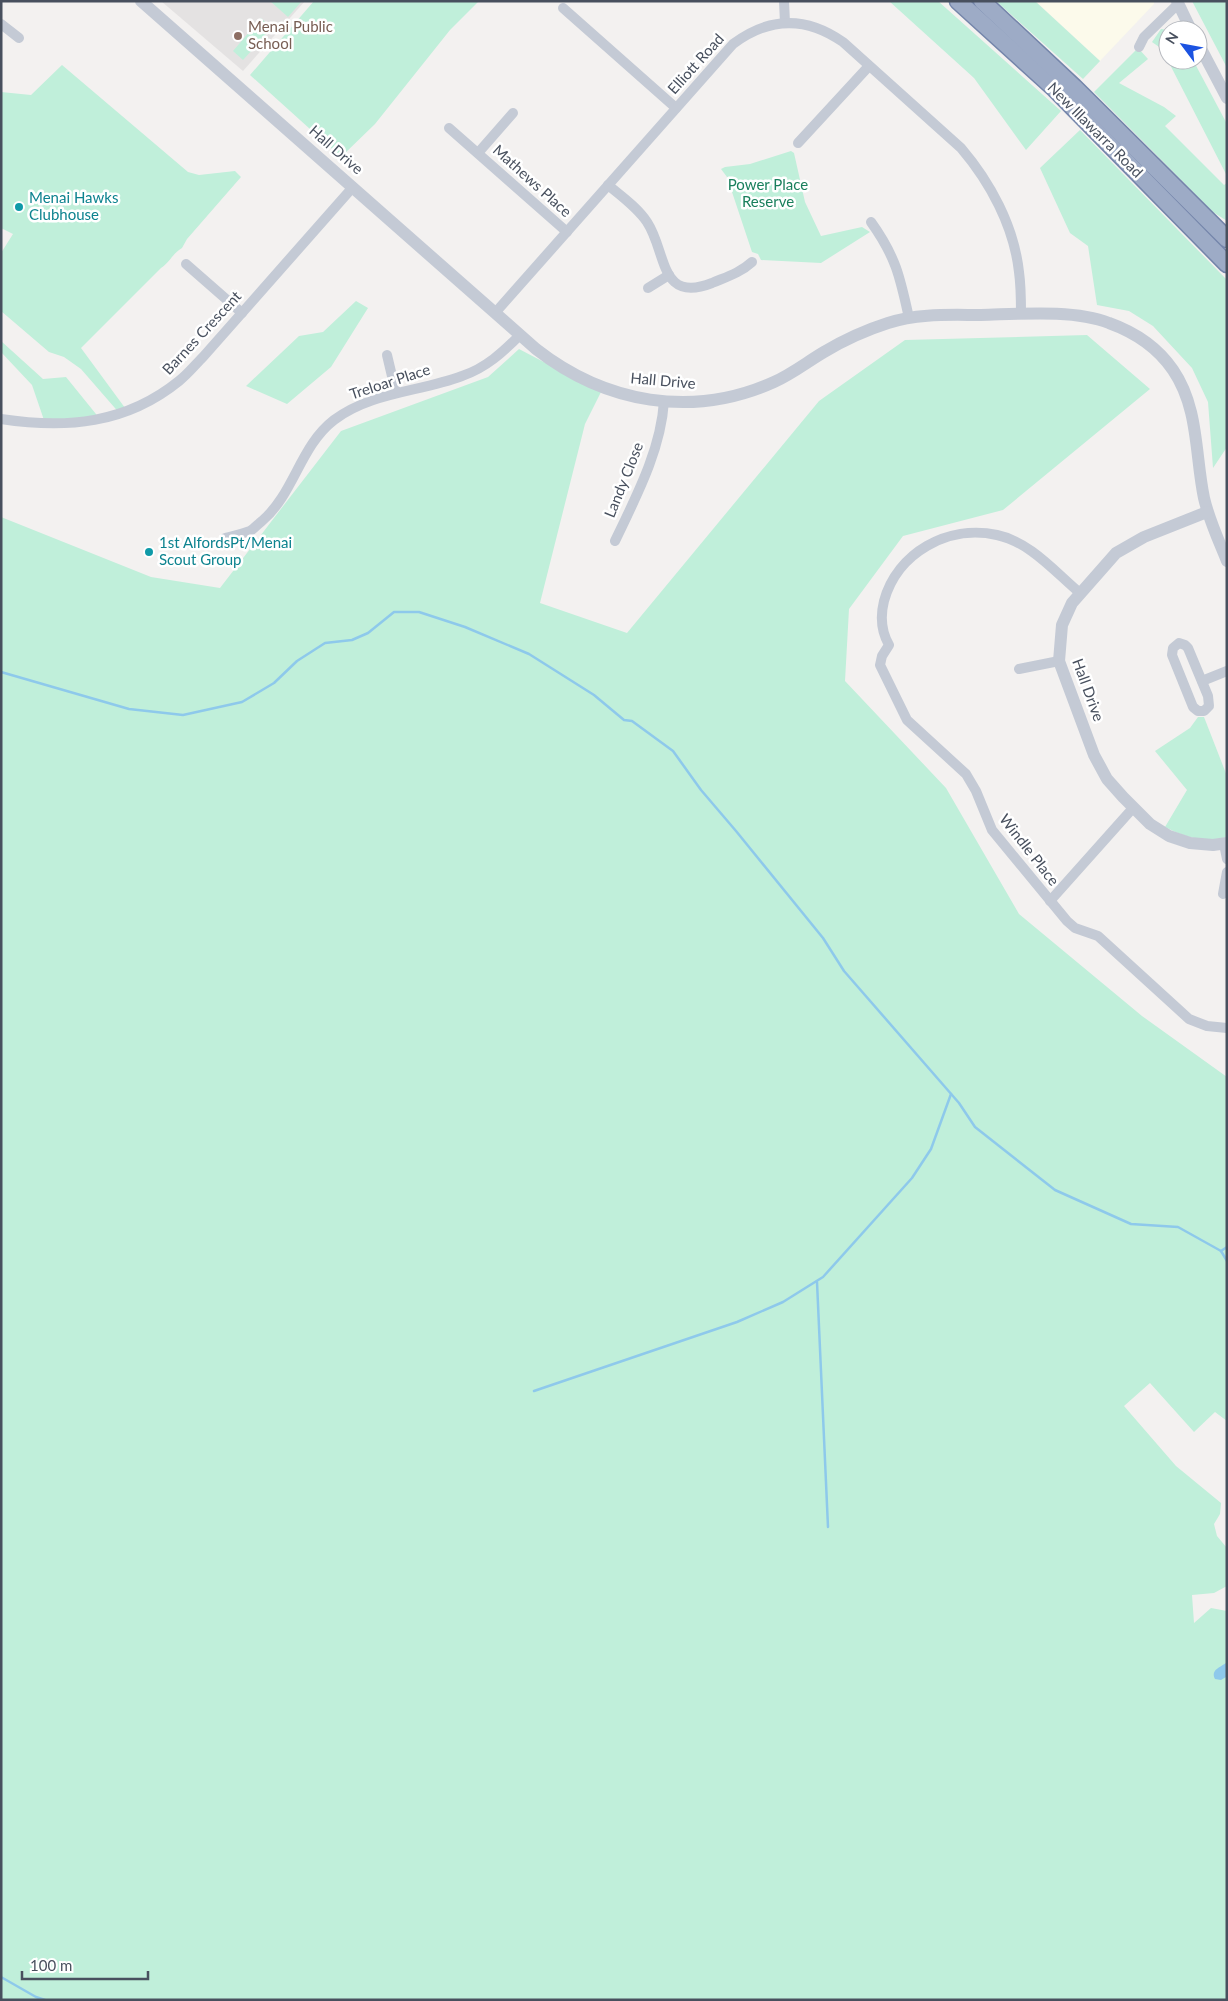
<svg xmlns="http://www.w3.org/2000/svg" width="1228" height="2001" font-family="Lato,sans-serif">
<style>
.commercial{fill:#fcfaeb}
.education{fill:#e4e2e2}
.green{fill:#c0efda}
.water{fill:#8ec9eb}
.lines{fill:none;stroke-linecap:round;stroke-linejoin:round}
.stream{stroke:#8ec9eb;stroke-width:2.5}
.trunk-casing{stroke:#7485aa;stroke-width:19}
.minor{stroke:#c4cad5;stroke-width:10}
.tertiary{stroke:#c4cad5;stroke-width:12}
.trunk{stroke:#9dabc6;stroke-width:16}
.education-dot{fill:#8d6e63;stroke:#fff;stroke-width:2}
.culture-dot{fill:#0f9aa8;stroke:#fff;stroke-width:2}
.labels{text-anchor:middle;stroke-width:5;stroke-linejoin:round;paint-order:stroke}
.education-label{font-size:15px;fill:#785e54;stroke:#fff;text-anchor:start}
.street-label{font-size:15px;fill:#48505e;stroke:#fff}
.park-label{font-size:15px;fill:#197f5c;stroke:#fff}
.culture-label{font-size:15px;fill:#0d838f;stroke:#fff;text-anchor:start}
</style>
<rect width="100%" height="100%" fill="#f3f1f0"/>
<path class="commercial" d="M 1035,1 L 1154,1 L 1154,4 L 1100,61 Z"/>
<path class="education" d="M 161,1 L 305,1 L 243,71 Z"/>
<g class="green">
<path d="M 270,1 L 302,1 L 288,17 Z"/>
<path d="M 314,1 L 479,1 L 450,30 L 375,124 L 341,157 L 250,75 Z"/>
<path d="M 889,1 L 938,1 L 1061,111 L 1026,150 L 974,78 Z"/>
<path d="M 996,1 L 1035,1 L 1100,61 L 1083,79 Z"/>
<path d="M 1192,1 L 1227,1 L 1227,68 L 1225,64 Z"/>
<path d="M 261,18 L 272,28 L 243,60 L 233,51 Z"/>
<path d="M 1161,29 L 1168,30 L 1168,60 L 1193,60 L 1227,124 L 1227,176 L 1162,49 L 1152,42 Z"/>
<path d="M 1138,48 L 1148,59 L 1119,83 L 1164,107 L 1176,116 L 1165,126 L 1224,185 L 1227,183 L 1227,221 L 1213,212 L 1094,92 Z"/>
<path d="M 62,65 L 188,172 L 199,175 L 235,171 L 241,177 L 187,239 L 182,248 C 173,253 170,262 161,268 L 81,348 L 128,412 L 121,415 L 81,369 L 64,357 L 49,352 L 1,311 L 1,253 L 13,234 L 1,228 L 1,92 L 31,95 Z"/>
<path d="M 1080,130 L 1227,280 L 1227,447 L 1213,468 L 1208,402 L 1192,368 L 1153,326 L 1129,311 L 1097,305 L 1088,246 L 1070,233 L 1040,168 Z"/>
<path d="M 791,151 L 794,153 L 805,202 L 821,236 L 862,227 L 870,232 L 821,263 L 761,260 L 758,254 L 752,252 L 727,177 L 721,169 L 725,167 L 750,164 Z"/>
<path d="M 356,301 L 368,308 L 331,367 L 287,404 L 246,386 L 299,336 L 323,332 Z"/>
<path d="M 1087,335 L 1150,389 L 1003,510 L 903,536 L 849,609 L 845,681 L 946,788 L 1019,914 L 1142,1016 L 1227,1077 L 1227,1421 L 1215,1412 L 1194,1432 L 1150,1383 L 1124,1406 L 1176,1466 L 1221,1503 L 1220,1514 L 1214,1524 L 1217,1536 L 1227,1548 L 1227,1586 L 1214,1593 L 1192,1595 L 1194,1623 L 1211,1608 L 1227,1611 L 1227,2000 L 1,2000 L 1,517 L 151,577 L 220,588 L 341,431 L 488,377 L 519,349 L 601,392 L 585,424 L 540,603 L 627,633 L 819,401 L 905,340 Z"/>
<path d="M 1,341 L 43,379 L 66,377 L 100,419 L 45,423 L 32,385 L 1,352 Z"/>
<path d="M 1198,717 L 1204,717 L 1227,776 L 1227,837 C 1205,843 1184,837 1165,827 L 1187,790 L 1155,751 L 1190,728 Z"/>
</g>
<path class="water" d="M 1227,1662 L 1226,1677 L 1221,1680 L 1215,1679 C 1210,1669 1222,1667 1227,1662 Z"/>
<g class="lines">
<g class="stream">
<path d="M 1,672 L 129,709 L 183,715 L 242,702 L 274,683 L 297,661 L 325,643 L 352,640 L 368,633 L 394,612 L 419,612 L 465,627 L 529,654 L 594,695 L 624,720 L 632,721 L 673,751 L 701,790 L 736,831 L 823,938 L 844,971 L 959,1103 L 975,1127 L 1055,1190 L 1131,1224 L 1178,1227 L 1221,1251 L 1227,1261"/>
<path d="M 1221,1251 L 1227,1247"/>
<path d="M 817,1282 L 828,1527"/>
<path d="M 534,1391 L 737,1322 L 783,1302 L 823,1277 L 912,1178 L 931,1149 L 951,1094"/>
<path d="M 1,1977 L 36,1997 L 45,2000"/>
</g>
<g class="trunk-casing">
<g id="trunk">
<path d="M 958,1 L 1055,89 L 1227,264"/>
<path d="M 982,1 L 1074,87 L 1227,239"/>
</g>
</g>
<g class="minor">
<path d="M 784,1 L 785,23"/>
<path d="M 563,8 L 676,108"/>
<path d="M 1,24 L 19,38"/>
<path d="M 1139,47 L 1144,37 L 1178,4"/>
<path d="M 449,128 L 567,232"/>
<path d="M 798,143 L 869,66"/>
<path d="M 478,153 L 513,113"/>
<path d="M 608,185 C 621,196 637,207 647,222 C 667,252 659,304 712,283 C 726,277 740,273 752,262"/>
<path d="M 871,222 C 896,257 900,277 909,318"/>
<path d="M 186,264 L 242,313"/>
<path d="M 648,288 L 669,275"/>
<path d="M 495,313 L 733,44 C 769,17 806,16 843,42 L 961,148 C 990,182 1014,226 1019,272 C 1021,286 1021,300 1021,314"/>
<path d="M 387,355 L 396,393"/>
<path d="M 1,419 C 66,429 126,424 179,381 C 188,374 195,365 203,357 L 353,187"/>
<path d="M 225,538 C 233,536 242,534 250,531 C 254,529 258,524 262,521 C 294,494 300,446 334,420 C 371,392 420,392 462,376 C 486,368 503,352 520,335"/>
<path d="M 615,541 C 636,497 661,450 664,401"/>
<path d="M 1080,593 C 1054,571 1030,542 997,535 C 948,524 897,553 884,601 C 880,617 881,631 889,645 L 882,656 L 880,665 L 907,720 L 966,774 L 976,791 L 992,830 L 1067,921 L 1075,928 L 1098,936 L 1189,1019 L 1207,1026 L 1227,1028"/>
<path d="M 1179,643 L 1185,645 L 1188,648 L 1208,696 L 1209,706 L 1204,711 L 1198,711 L 1193,707 L 1172,655 L 1173,648 Z"/>
<path d="M 1019,669 L 1059,661"/>
<path d="M 1202,681 L 1227,671"/>
<path d="M 1224,844 L 1227,859"/>
<path d="M 1223,894 L 1227,872"/>
<path d="M 1050,901 L 1133,808"/>
</g>
<g class="tertiary">
<path d="M 141,1 L 536,349 C 605,403 692,419 774,382 C 792,374 807,362 824,352 C 844,340 866,330 888,323 C 918,313 950,315 981,315 C 1019,314 1074,309 1109,323 C 1134,332 1158,348 1173,370 C 1199,408 1195,455 1204,498 C 1209,520 1219,541 1227,561"/>
<path d="M 1177,1 L 1191,30"/>
<path d="M 1198,43 L 1227,98"/>
<path d="M 1207,512 L 1144,537 L 1116,553 L 1072,603 L 1062,625 L 1059,661 L 1094,755 L 1107,779 L 1123,797 L 1150,824 L 1169,836 L 1190,843 L 1213,845 L 1227,843"/>
</g>
<use href="#trunk" class="trunk"/>
</g>
<circle class="education-dot" cx="238" cy="36" r="5"/>
<g class="culture-dot">
<circle cx="19" cy="207" r="5"/>
<circle cx="149" cy="552" r="5"/>
</g>
<g class="labels">
<g class="education-label">
<text x="248" y="32">Menai Public<tspan x="248" dy="17">School</tspan></text>
</g>
<g class="street-label">
<text transform="translate(696 64) rotate(-48)" y="5">Elliott Road</text>
<text transform="translate(1095 130) rotate(45)" y="5">New Illawarra Road</text>
<text transform="translate(336 150) rotate(41)" y="5">Hall Drive</text>
<text transform="translate(532 181) rotate(42)" y="5">Mathews Place</text>
<text transform="translate(202 333) rotate(-47)" y="5">Barnes Crescent</text>
<text transform="translate(663 381) rotate(5)" y="5">Hall Drive</text>
<text transform="translate(390 382) rotate(-18)" y="5">Treloar Place</text>
<text transform="translate(624 480) rotate(-68)" y="5">Landy Close</text>
<text transform="translate(1088 690) rotate(70)" y="5">Hall Drive</text>
<text transform="translate(1029 850) rotate(52)" y="5">Windle Place</text>
</g>
<g class="park-label">
<text x="768" y="190">Power Place<tspan x="768" dy="17">Reserve</tspan></text>
</g>
<g class="culture-label">
<text x="29" y="203">Menai Hawks<tspan x="29" dy="17">Clubhouse</tspan></text>
<text x="159" y="548">1st AlfordsPt/Menai<tspan x="159" dy="17">Scout Group</tspan></text>
</g>
</g>
<rect width="1228" height="2001" fill="none" stroke="#48505e" stroke-width="5"/>
<g transform="translate(1183 45) rotate(302)"><circle r="24" fill="#ffffff" stroke="#b6b9bf"/>
<path d="M0-4L9 19L0 12L-9 19Z" fill="#1c53e1"/>
<text y="-8" font-size="14" font-weight="bold" text-anchor="middle" fill="#48505e">N</text>
</g>
<path d="M22 1971v8h126v-8" fill="none" stroke="#48505e" stroke-width="2.5"/>
<text x="30" y="1971" font-size="15" fill="#48505e" stroke="#ffffff" stroke-width="4" paint-order="stroke">100 m</text>
</svg>
